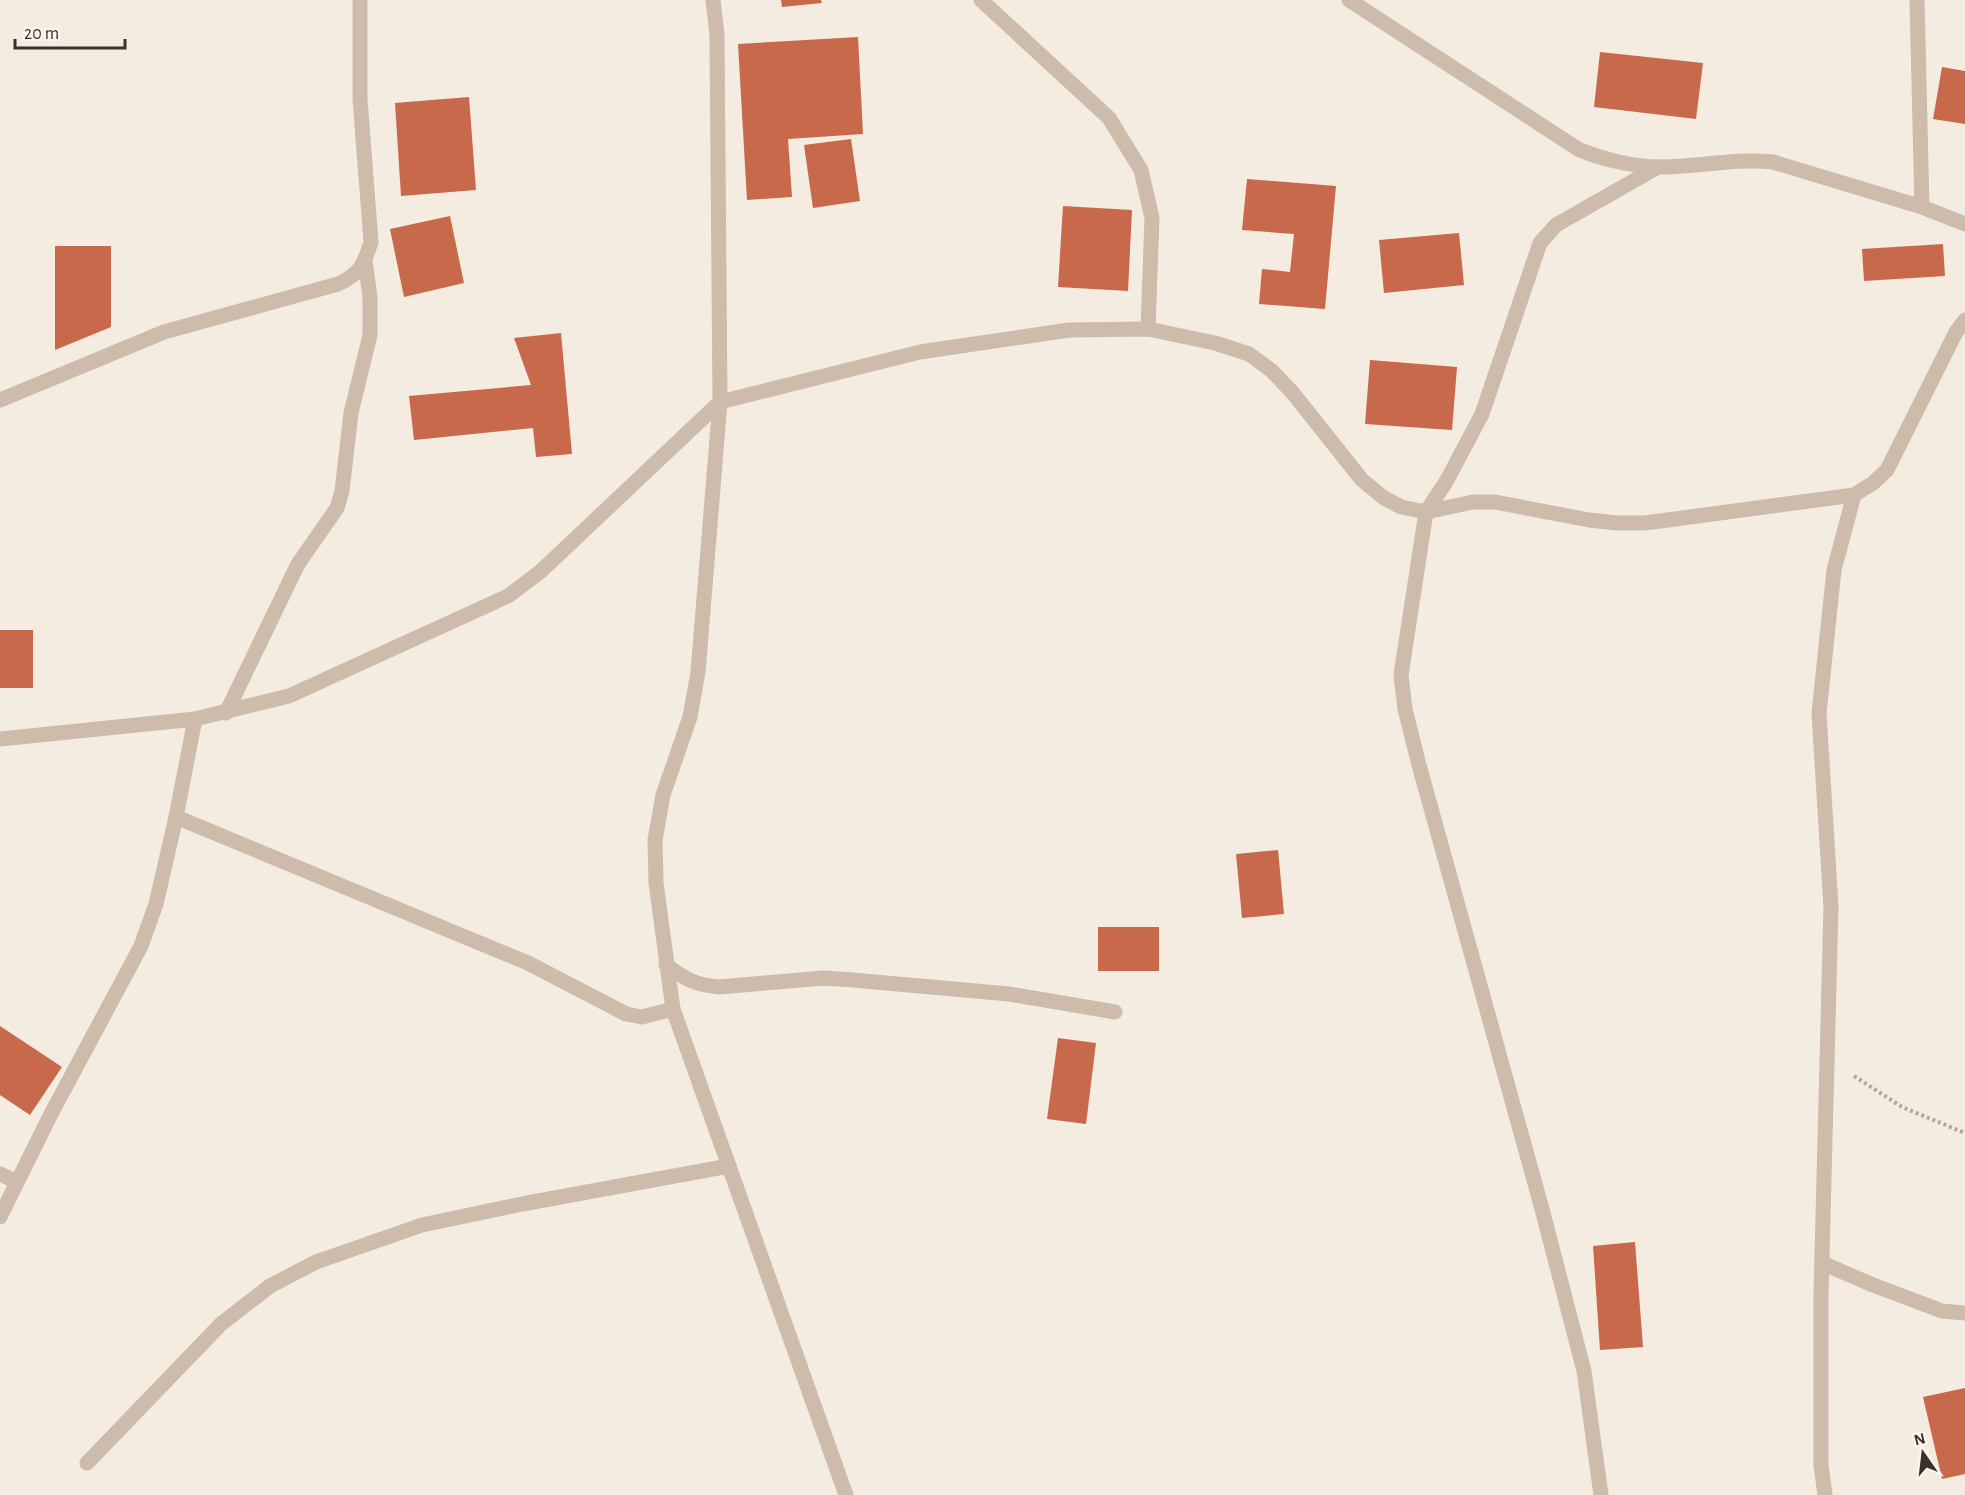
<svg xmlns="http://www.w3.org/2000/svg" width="1965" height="1495" font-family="'Alegreya Sans',sans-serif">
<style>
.building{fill:#c8694b}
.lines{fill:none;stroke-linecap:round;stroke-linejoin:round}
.path{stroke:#b9a596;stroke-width:4;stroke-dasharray:3 3;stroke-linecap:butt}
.minor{stroke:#cdbbac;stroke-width:15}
</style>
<rect width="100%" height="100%" fill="#f4ebe1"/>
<g class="building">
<path d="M 781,0 L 821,0 L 822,3 L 782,7 Z"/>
<path d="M 858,37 L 863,134 L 788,139 L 792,197 L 747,200 L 738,44 Z"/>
<path d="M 1600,52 L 1703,63 L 1696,119 L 1594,107 Z"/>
<path d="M 1942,67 L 1965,71 L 1965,124 L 1933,119 Z"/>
<path d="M 469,97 L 476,190 L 401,196 L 395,103 Z"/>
<path d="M 851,139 L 860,201 L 813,208 L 804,145 Z"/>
<path d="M 1247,179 L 1336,186 L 1325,309 L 1259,304 L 1262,269 L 1290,272 L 1294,234 L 1242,230 Z"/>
<path d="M 1063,206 L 1132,210 L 1128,291 L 1058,287 Z"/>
<path d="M 450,216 L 464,283 L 404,297 L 390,229 Z"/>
<path d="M 1459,233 L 1464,285 L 1384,293 L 1379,240 Z"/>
<path d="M 1943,244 L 1945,276 L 1864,281 L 1862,249 Z"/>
<path d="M 55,246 L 111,246 L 111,327 L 55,350 Z"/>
<path d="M 561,333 L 572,454 L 536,457 L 533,428 L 414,440 L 409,396 L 531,385 L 514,338 Z"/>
<path d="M 1370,360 L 1457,367 L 1452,430 L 1365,424 Z"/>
<rect x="0" y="630" width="33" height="58"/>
<path d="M 1278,850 L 1284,914 L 1242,918 L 1236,854 Z"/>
<rect x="1098" y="927" width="61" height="44"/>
<path d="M 0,1026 L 62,1067 L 30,1115 L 0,1095 Z"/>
<path d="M 1058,1038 L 1096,1043 L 1086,1124 L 1047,1119 Z"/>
<path d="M 1635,1242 L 1643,1347 L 1600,1350 L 1593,1246 Z"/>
<path d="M 1965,1388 L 1965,1474 L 1942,1479 L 1923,1397 Z"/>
</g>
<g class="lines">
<path class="path" d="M 1854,1076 L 1902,1107 L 1965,1133"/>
<g class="minor">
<path d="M 981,0 L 1109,118 L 1141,170 L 1152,218 L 1148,329"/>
<path d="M 1349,0 L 1578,149 C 1601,159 1634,167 1660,167 C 1698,167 1735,158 1773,162 L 1922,207 L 1965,224"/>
<path d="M 1917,0 L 1922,207"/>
<path d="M 0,400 L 164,332 L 338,284 C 360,274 364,265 371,242 L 360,99 L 360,0"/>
<path d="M 226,713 L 298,564 L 337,508 L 342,491 L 351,413 L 370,335 L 370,297 L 365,261"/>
<path d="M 0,739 L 195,719 L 289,696 L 508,596 L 540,572 L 720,402 L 717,35 L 713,0"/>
<path d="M 176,817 L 528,963 L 626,1014 L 642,1017 L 673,1009"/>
<path d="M 666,965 C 685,979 695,985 719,987 L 824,978 L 853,980 L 1009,994 L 1115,1012"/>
<path d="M 0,1174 L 17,1182"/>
<path d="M 0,1217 L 51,1114 L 141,946 L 156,904 L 176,817 L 195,719"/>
<path d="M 1822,1263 L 1873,1285 L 1942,1311 L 1965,1313"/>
<path d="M 87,1463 L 221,1324 L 270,1286 L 316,1262 L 422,1225 L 522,1204 L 729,1166"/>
<path d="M 846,1495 L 673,1009 L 656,883 L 655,840 L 663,795 L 690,717 L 698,672 L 720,402 L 920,352 L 1069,330 L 1148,329 L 1215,343 L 1249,354 L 1272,371 L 1292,392 L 1362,480 L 1384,498 L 1401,507 L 1426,512 L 1473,502 L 1495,502 L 1589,520 L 1617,523 L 1645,523 L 1854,495 L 1873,483 L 1887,470 L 1956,332 L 1965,320"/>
<path d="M 1601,1495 L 1584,1371 L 1542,1209 L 1419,765 L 1405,709 L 1401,675 L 1426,512 L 1446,482 L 1482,414 L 1540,243 L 1556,225 L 1658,167"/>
<path d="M 1825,1495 L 1821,1465 L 1821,1295 L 1831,906 L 1819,713 L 1834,570 L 1854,495"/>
</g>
</g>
<g transform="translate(1923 1453) rotate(346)" stroke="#fbf5ee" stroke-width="4.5" paint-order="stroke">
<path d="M0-4.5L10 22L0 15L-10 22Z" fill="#3b302b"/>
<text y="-9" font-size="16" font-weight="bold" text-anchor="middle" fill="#3b302b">N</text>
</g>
<path d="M15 39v9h110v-9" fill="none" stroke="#3b302b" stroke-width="3"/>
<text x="24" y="39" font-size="18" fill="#3b302b" stroke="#fbf5ee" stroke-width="4.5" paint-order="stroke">20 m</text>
</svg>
